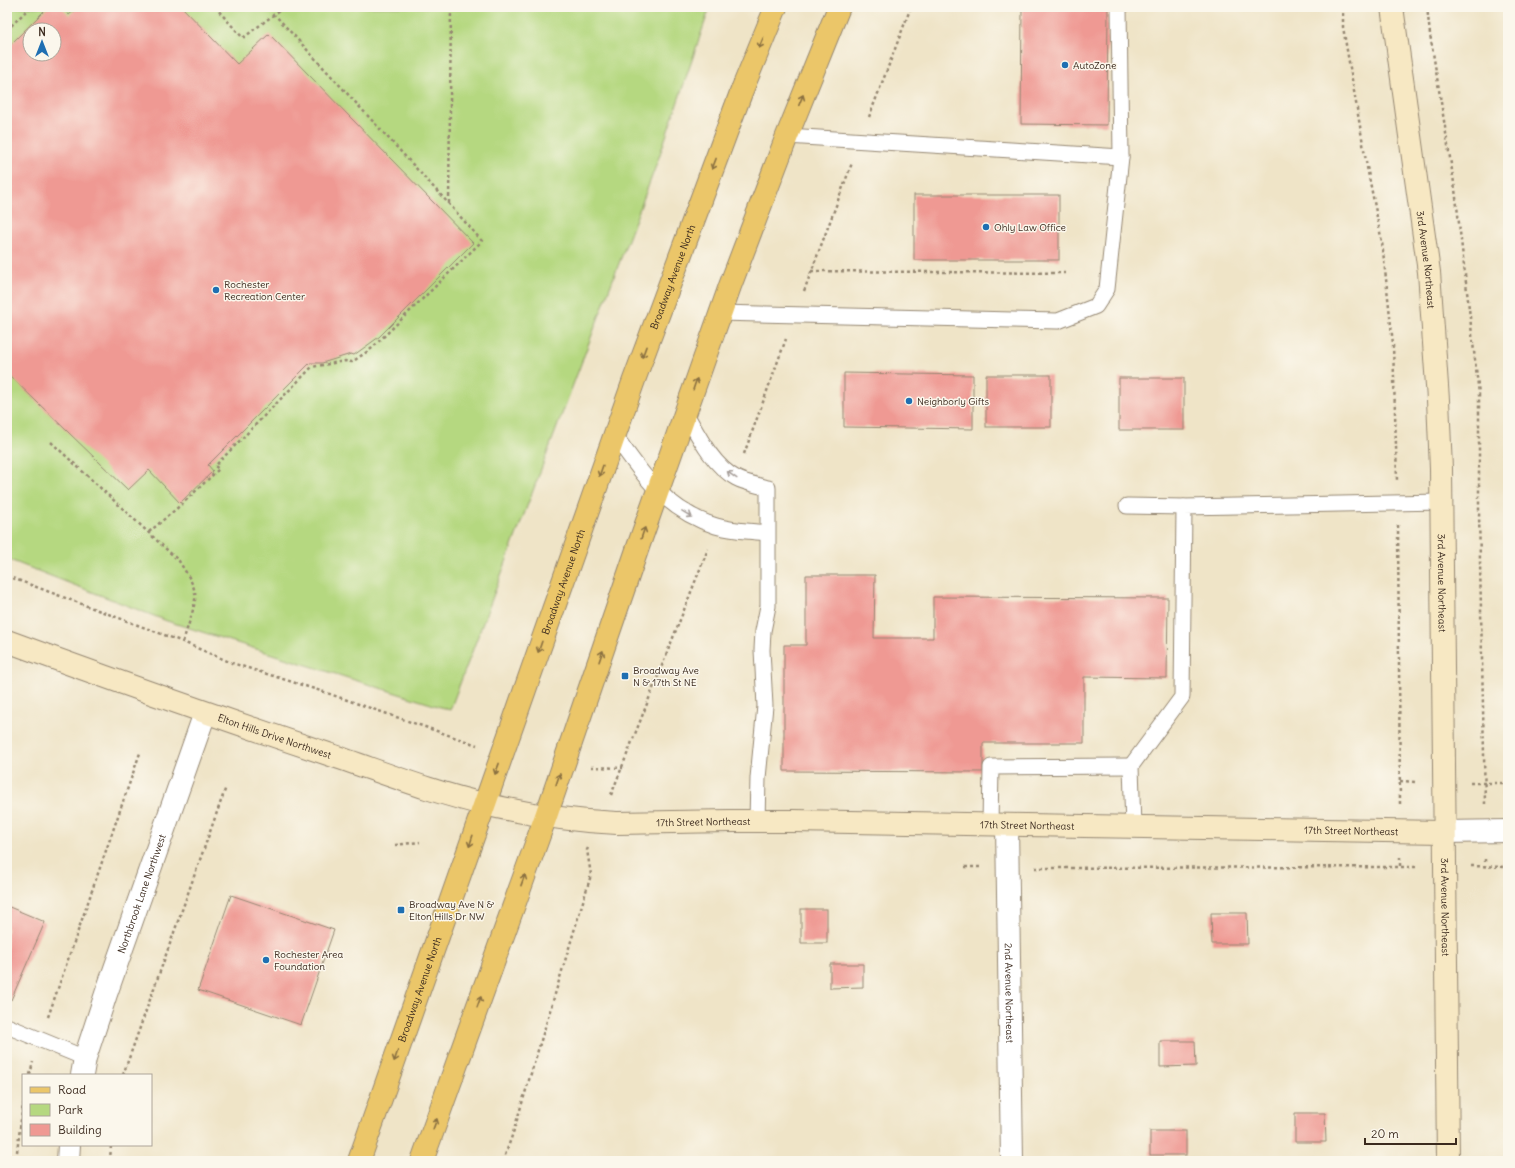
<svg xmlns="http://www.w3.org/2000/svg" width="1515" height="1168" font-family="Delius,sans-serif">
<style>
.green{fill:#b5d880;stroke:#78814f;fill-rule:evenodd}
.building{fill:#ef9993;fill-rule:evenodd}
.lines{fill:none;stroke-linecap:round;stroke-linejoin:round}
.lane-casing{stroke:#958772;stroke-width:17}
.street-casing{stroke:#958772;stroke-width:24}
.secondary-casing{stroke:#958772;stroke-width:24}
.primary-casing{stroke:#958772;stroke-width:24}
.path{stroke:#958772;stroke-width:2.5;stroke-dasharray:3 3;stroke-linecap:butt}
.lane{stroke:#fff;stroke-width:15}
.street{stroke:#fff;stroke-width:22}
.secondary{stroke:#f7e8c3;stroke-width:22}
.primary{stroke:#ebc669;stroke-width:22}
.oneway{stroke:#8a7040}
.oneway2{stroke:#a79f9a}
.poi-dot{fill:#1f6fb2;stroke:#fbf7ec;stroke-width:1.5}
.labels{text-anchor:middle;stroke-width:3;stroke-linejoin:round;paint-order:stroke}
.poi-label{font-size:10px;fill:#3b2a1e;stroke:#fbf7ec;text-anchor:start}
.street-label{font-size:10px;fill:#3b2a1e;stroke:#fbf7ec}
</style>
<rect width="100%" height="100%" fill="#fbf7ec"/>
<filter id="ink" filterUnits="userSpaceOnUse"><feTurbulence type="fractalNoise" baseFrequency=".025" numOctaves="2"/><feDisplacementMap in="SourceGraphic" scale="8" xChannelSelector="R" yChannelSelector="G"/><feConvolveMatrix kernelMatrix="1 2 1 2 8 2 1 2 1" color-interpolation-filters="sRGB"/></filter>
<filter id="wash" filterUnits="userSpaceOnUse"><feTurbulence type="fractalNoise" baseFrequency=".012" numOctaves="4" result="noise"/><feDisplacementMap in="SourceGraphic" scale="16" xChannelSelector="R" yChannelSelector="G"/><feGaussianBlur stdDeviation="0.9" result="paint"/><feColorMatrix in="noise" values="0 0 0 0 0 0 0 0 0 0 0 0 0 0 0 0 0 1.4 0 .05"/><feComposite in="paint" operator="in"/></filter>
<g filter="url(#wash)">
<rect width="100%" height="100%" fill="#efe4c7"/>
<path class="green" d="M 7,7 L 710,7 L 657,163 L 450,710 L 167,621 L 7,559 ZM 30,30 L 54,30 L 54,54 L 30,54 Z"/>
<g id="blocks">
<g class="building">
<path d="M 48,7 L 62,7 L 69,15 L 78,7 L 182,7 L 237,64 L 269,34 L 473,243 L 379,337 L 354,355 L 351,354 L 322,363 L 310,363 L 208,465 L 213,471 L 180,503 L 149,470 L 128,490 L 7,373 L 7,48 ZM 30,30 L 54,30 L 54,54 L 30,54 Z"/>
<path d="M 1022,7 L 1108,7 L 1107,125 L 1021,124 Z"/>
<rect x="914" y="195" width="145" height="65"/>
<path d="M 844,373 L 973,375 L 973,429 L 844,427 Z"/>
<rect x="986" y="375" width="65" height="52"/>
<rect x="1119" y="378" width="65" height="52"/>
<path d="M 806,575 L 875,575 L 874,638 L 933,638 L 933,597 L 1168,598 L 1167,678 L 1084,677 L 1084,743 L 983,743 L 983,772 L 784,771 L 784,645 L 806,645 Z"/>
<path d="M 231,895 L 334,930 L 301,1025 L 198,990 Z"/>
<path d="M 7,906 L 45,922 L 11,1000 L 7,998 Z"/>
<rect x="801" y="909" width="26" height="34"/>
<path d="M 1211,913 L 1247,913 L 1248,944 L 1212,944 Z"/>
<path d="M 830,964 L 863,964 L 863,987 L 830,988 Z"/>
<path d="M 1160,1041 L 1195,1041 L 1196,1066 L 1160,1067 Z"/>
<path d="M 1295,1113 L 1325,1113 L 1326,1142 L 1295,1142 Z"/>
<rect x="1150" y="1131" width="36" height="24"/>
</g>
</g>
</g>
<g filter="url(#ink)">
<use href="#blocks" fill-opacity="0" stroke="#958772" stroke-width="1"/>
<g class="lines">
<g class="lane-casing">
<g id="lane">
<path d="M 787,136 L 1121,157"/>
<path d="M 720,313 L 1058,321 L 1096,306 L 1107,289 L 1121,157 L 1119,7"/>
<path d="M 685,412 C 698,435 712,465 736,478 C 745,483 758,485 768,488 L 768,606 L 763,631 L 762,650 L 765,706 L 758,778 L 757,821"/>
<path d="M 614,434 C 642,475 667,511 716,526 C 732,531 751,531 767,533"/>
<path d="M 1127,506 L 1184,507"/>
<path d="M 990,825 L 991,767 L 1131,766"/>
<path d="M 1133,827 L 1131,766 L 1182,697 L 1184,507 L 1441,502"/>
<path d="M 7,1026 L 85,1058"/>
</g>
</g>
<g class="street-casing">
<g id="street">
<path id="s1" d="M 1007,825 L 1012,1161"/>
<path d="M 1444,832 L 1508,831"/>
<path id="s2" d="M 82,1075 L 85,1058 L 106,994 L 205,713"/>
<path d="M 68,1161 L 69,1145"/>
</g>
</g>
<g class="secondary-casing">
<g id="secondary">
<path id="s3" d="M 1392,7 L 1429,272 L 1438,400 L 1441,469 L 1448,1161"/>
<path id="s4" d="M 7,641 C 113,680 220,718 328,754 C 379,771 431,792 484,804 C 527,814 573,821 617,823 L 729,821 L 793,821 L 1444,832"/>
</g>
</g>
<g class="primary-casing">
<g id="primary">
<path id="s5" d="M 359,1161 L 634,380 L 742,90 L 776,7"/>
<path d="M 422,1161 L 546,816 L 638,547 L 730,286 L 787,136 L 839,7"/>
</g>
</g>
<g class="path">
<path d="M 215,7 L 243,38 L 284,7"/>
<path d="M 1343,7 L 1343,27 L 1367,167 L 1382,242 L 1393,344 L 1397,480"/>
<path d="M 1427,7 L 1430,34 L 1455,189 L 1479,394 L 1479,513 L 1485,804"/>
<path d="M 7,30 L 30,7"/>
<path d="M 869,117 L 911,7"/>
<path d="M 449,203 L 451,7"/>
<path d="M 811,271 L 1065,273"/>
<path d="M 804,291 L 852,163"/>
<path d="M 51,442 L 179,561 C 185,571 193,582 195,593 C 197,604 186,630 183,642"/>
<path d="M 744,454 L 786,339"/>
<path d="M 1398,525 L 1400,804"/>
<path d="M 149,532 L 182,504 L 219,469 L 215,466 L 312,367 L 345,361 L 352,362 L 371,349 L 482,241 L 449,204 L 275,15"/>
<path d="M 7,576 L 183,642 L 232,663 L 324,692 L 477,745"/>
<path d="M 591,767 L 623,768"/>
<path d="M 1400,781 L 1417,782"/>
<path d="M 1470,783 L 1508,783"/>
<path d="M 611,795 L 708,549"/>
<path d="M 395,845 L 420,842"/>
<path d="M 1400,857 L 1400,867"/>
<path d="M 1485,859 L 1485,866"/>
<path d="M 1471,866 L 1508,867"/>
<path d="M 965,867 L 980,867"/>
<path d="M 1035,868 L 1418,867"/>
<path d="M 48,1017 L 140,753"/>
<path d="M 30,1075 L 33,1062"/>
<path d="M 123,1075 L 226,787"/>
<path d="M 17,1152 L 23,1104"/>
<path d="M 110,1161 L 111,1145"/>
<path d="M 503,1161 L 513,1133 L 591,875 L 587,850 L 588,848"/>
</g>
<use href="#lane" class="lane"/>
<use href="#street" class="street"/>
<use href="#secondary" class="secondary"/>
<use href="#primary" class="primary"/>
</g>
<defs><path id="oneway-shaft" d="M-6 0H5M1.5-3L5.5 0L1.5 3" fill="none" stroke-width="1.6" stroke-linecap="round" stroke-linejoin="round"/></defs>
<g class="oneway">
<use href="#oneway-shaft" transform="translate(761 43) rotate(113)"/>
<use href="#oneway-shaft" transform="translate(801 100) rotate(-68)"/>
<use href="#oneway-shaft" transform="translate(714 164) rotate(111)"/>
<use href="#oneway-shaft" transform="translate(644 352) rotate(110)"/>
<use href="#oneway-shaft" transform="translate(695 384) rotate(-71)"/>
<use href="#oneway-shaft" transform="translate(601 471) rotate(109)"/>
<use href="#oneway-shaft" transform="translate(643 533) rotate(-71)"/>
<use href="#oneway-shaft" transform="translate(540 647) rotate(109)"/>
<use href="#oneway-shaft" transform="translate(601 656) rotate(-71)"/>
<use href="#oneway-shaft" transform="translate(497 769) rotate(111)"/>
<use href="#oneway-shaft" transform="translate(558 779) rotate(-71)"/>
<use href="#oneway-shaft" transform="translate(471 841) rotate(108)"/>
<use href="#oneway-shaft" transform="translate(523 880) rotate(-70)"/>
<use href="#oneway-shaft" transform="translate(479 1002) rotate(-70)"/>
<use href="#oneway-shaft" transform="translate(396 1056) rotate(109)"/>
<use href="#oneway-shaft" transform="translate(435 1124) rotate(-70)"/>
</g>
<g class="oneway2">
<use href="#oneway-shaft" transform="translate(732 475) rotate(-144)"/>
<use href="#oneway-shaft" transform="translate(687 514) rotate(31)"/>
</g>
</g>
<g class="poi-dot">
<circle cx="1065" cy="65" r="4"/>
<circle cx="986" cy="227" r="4"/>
<circle cx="216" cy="290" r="4"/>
<circle cx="909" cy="401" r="4"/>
<rect x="621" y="672" width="8" height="8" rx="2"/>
<rect x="397" y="906" width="8" height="8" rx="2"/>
<circle cx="266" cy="960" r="4"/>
</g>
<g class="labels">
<g class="poi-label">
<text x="1073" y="69">AutoZone</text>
<text x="994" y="231">Ohly Law Office</text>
<text x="224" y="288">Rochester<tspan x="224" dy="12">Recreation Center</tspan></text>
<text x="917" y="405">Neighborly Gifts</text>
<text x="633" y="674">Broadway Ave<tspan x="633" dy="12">N &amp; 17th St NE</tspan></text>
<text x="409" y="908">Broadway Ave N &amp;<tspan x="409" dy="12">Elton Hills Dr NW</tspan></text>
<text x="274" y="958">Rochester Area<tspan x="274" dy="12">Foundation</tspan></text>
</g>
<g class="street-label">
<text dy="4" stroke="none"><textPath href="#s3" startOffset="255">3rd Avenue Northeast</textPath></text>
<text dy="4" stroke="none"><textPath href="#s5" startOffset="938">Broadway Avenue North</textPath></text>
<text dy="4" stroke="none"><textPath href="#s5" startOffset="614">Broadway Avenue North</textPath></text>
<text dy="4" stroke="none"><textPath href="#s3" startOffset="579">3rd Avenue Northeast</textPath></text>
<text dy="4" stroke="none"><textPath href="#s4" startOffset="284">Elton Hills Drive Northwest</textPath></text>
<text dy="4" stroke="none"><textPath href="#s4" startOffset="725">17th Street Northeast</textPath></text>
<text dy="4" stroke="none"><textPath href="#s4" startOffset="1049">17th Street Northeast</textPath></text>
<text dy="4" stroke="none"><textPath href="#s4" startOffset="1373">17th Street Northeast</textPath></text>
<text dy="4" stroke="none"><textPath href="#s2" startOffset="191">Northbrook Lane Northwest</textPath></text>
<text dy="4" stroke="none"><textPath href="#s3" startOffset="903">3rd Avenue Northeast</textPath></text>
<text dy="4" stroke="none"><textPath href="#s5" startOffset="182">Broadway Avenue North</textPath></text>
<text dy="4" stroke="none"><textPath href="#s1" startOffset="168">2nd Avenue Northeast</textPath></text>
</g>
</g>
<rect width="1515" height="1168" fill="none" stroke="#fbf7ec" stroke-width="24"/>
<rect x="22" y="1074" width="130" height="72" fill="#fbf7ec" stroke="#aea59a"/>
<rect x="30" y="1087" width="20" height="6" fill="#ebc669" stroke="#aea59a"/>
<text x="58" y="1094" font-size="12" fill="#3b2a1e">Road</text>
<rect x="30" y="1104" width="20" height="12" fill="#b5d880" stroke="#aea59a"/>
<text x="58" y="1114" font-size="12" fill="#3b2a1e">Park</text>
<rect x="30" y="1124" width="20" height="12" fill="#ef9993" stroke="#aea59a"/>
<text x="58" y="1134" font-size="12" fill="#3b2a1e">Building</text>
<g transform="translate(42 42)"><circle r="19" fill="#fbf7ec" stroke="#aea59a"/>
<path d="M0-3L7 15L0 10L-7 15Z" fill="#1f6fb2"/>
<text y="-6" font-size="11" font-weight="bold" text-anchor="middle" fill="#3b2a1e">N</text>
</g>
<path d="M1365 1138v6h91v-6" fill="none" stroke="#3b2a1e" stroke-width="2"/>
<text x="1371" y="1138" font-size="12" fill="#3b2a1e" stroke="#fbf7ec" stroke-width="3" paint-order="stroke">20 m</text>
</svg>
